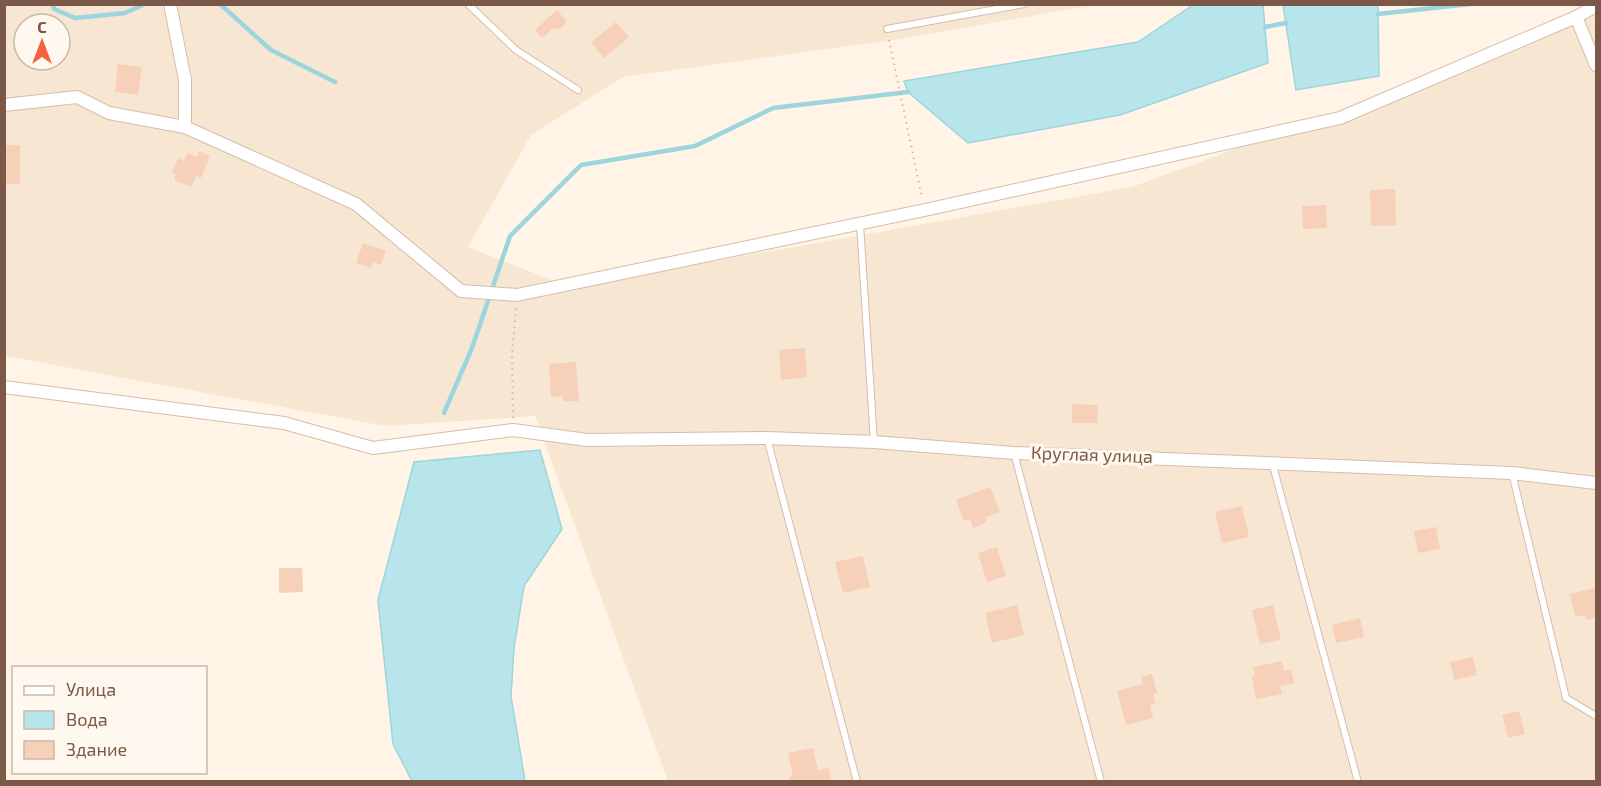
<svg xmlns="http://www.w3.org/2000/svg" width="1601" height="786" font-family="'Exo 2',sans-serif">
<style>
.residential{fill:#f7e6d2;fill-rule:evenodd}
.water{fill:#b7e5eb;stroke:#9cd5de;stroke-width:1.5}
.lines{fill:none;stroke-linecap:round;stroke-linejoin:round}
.stream{stroke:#9cd5de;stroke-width:4.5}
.building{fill:#f7d0b9}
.lane-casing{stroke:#d5bdac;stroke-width:8}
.street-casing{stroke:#d5bdac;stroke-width:14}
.path{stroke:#ddb39c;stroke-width:2;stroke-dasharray:1.5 4.5;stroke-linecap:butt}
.lane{stroke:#fff;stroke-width:6}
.street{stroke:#fff;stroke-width:12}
.labels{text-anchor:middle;stroke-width:6;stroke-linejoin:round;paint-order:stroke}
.street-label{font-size:18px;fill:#7b5847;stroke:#fff8ee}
</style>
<rect width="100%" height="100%" fill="#fff4e5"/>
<path class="residential" d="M 4,5 L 1094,5 L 900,39 L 623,77 L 531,135 L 468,247 L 569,287 L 1132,187 L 1596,16 L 1596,781 L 668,781 L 535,416 L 385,426 L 5,356 ZM 24,24 L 60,24 L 60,60 L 24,60 Z"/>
<g class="water">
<path d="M 1193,5 L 1263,5 L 1268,63 L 1120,115 L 968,143 L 908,92 L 904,81 L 1138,42 Z"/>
<path d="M 1283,5 L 1378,5 L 1379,76 L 1296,90 Z"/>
<path d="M 540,450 L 562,529 L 524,586 L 514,648 L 511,696 L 525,781 L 412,781 L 393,744 L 378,600 L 414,462 Z"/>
</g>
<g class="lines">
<g class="stream">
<path d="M 53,4 L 54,9 L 75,18 L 125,13 L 145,4"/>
<path d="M 220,4 L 271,50 L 335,82"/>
<path d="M 1378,14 L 1470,4"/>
<path d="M 1265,27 L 1286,23"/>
<path d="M 444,413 L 472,348 L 510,236 L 581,165 L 695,146 L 773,108 L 908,92"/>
</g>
</g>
<g class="building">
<path d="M 557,10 L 567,22 L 558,30 L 555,27 L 542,38 L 535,30 Z"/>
<path d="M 616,22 L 629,37 L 604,58 L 591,42 Z"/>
<path d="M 118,64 L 142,67 L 138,95 L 115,92 Z"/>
<rect x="4" y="145" width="16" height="39"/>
<path d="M 199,151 L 210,156 L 201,178 L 196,176 L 191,187 L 174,180 L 176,174 L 172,172 L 178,158 L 184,161 L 188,153 L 197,157 Z"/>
<path d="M 1395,189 L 1396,225 L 1371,226 L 1370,190 Z"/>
<path d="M 1326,205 L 1327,228 L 1303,229 L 1302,206 Z"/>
<path d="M 363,243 L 386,251 L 381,265 L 373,262 L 371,268 L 356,263 Z"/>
<path d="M 805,348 L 807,377 L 781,380 L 779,350 Z"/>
<path d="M 576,362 L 579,401 L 563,401 L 562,396 L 551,397 L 549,364 Z"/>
<path d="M 1072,404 L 1098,405 L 1097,423 L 1072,423 Z"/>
<path d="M 990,487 L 1000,512 L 985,518 L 987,522 L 973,528 L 970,519 L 964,521 L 956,500 Z"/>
<path d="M 1242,506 L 1249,537 L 1222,543 L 1215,512 Z"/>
<path d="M 1436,527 L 1440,549 L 1418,553 L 1414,531 Z"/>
<path d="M 997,547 L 1006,576 L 987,582 L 978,553 Z"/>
<path d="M 863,556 L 870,587 L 843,593 L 835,562 Z"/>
<path d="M 279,568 L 302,568 L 303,592 L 279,593 Z"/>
<path d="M 1595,588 L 1596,618 L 1586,620 L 1584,615 L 1575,617 L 1570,594 Z"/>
<path d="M 1017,605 L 1024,635 L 992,643 L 985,613 Z"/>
<path d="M 1273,605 L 1281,640 L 1260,644 L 1252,610 Z"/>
<path d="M 1360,618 L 1364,637 L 1336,643 L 1332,625 Z"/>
<path d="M 1473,657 L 1477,675 L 1454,680 L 1450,662 Z"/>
<path d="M 1282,661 L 1284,671 L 1291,669 L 1294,683 L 1280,686 L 1282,694 L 1256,699 L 1252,677 L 1255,676 L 1253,667 Z"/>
<path d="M 1152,674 L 1157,693 L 1153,694 L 1155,704 L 1150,705 L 1153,718 L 1126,725 L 1117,691 L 1143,684 L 1141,677 Z"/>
<path d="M 1519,711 L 1525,734 L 1508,738 L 1502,715 Z"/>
<path d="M 813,748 L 818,770 L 829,768 L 832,782 L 790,782 L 789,777 L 793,776 L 788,753 Z"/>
</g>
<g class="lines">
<g class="lane-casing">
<g id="lane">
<path d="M 468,4 L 516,50 L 578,90"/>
<path d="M 887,29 L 1024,4"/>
<path d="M 860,224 L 874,442"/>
<path d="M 767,438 L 857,782"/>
<path d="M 1014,453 L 1101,782"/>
<path d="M 1272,462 L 1358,782"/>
<path d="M 1512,473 L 1566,698 L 1596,716"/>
</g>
</g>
<g class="street-casing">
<g id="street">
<path d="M 170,4 L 185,80 L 185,127"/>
<path d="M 1576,17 L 1596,6"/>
<path d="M 4,105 L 77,97 L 109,113 L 185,127 L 356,204 L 461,291 L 517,295 L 925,210 L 1340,118 L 1576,17 L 1596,65"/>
<path d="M 4,387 L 284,423 L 373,448 L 513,430 L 587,440 L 767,438 L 874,442 L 1014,453 L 1512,473 L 1596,483"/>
</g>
</g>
<g class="path">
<path d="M 889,40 L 922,198"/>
<path d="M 513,418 L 512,357 L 516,307"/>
</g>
<use href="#lane" class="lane"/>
<use href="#street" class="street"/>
</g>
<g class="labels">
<g class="street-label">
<text transform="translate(1092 455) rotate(2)" y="6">Круглая улица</text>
</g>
</g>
<rect width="1601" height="786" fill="none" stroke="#7b5847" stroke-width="12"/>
<rect x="12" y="666" width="195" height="108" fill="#fff8ee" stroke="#cab8ab" stroke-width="1.5"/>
<rect x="24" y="686" width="30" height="9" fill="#ffffff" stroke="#cab8ab" stroke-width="1.5"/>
<text x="66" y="696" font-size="18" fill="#7b5847">Улица</text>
<rect x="24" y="711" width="30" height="18" fill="#b7e5eb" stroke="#cab8ab" stroke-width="1.5"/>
<text x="66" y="726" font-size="18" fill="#7b5847">Вода</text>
<rect x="24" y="741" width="30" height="18" fill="#f7d0b9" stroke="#cab8ab" stroke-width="1.5"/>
<text x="66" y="756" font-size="18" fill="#7b5847">Здание</text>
<g transform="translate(42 42)"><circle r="28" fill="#fff8ee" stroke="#cab8ab" stroke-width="1.5"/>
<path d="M0-4.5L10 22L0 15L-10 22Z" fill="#f5623d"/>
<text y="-9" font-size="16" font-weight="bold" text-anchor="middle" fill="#7b5847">С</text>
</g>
</svg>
